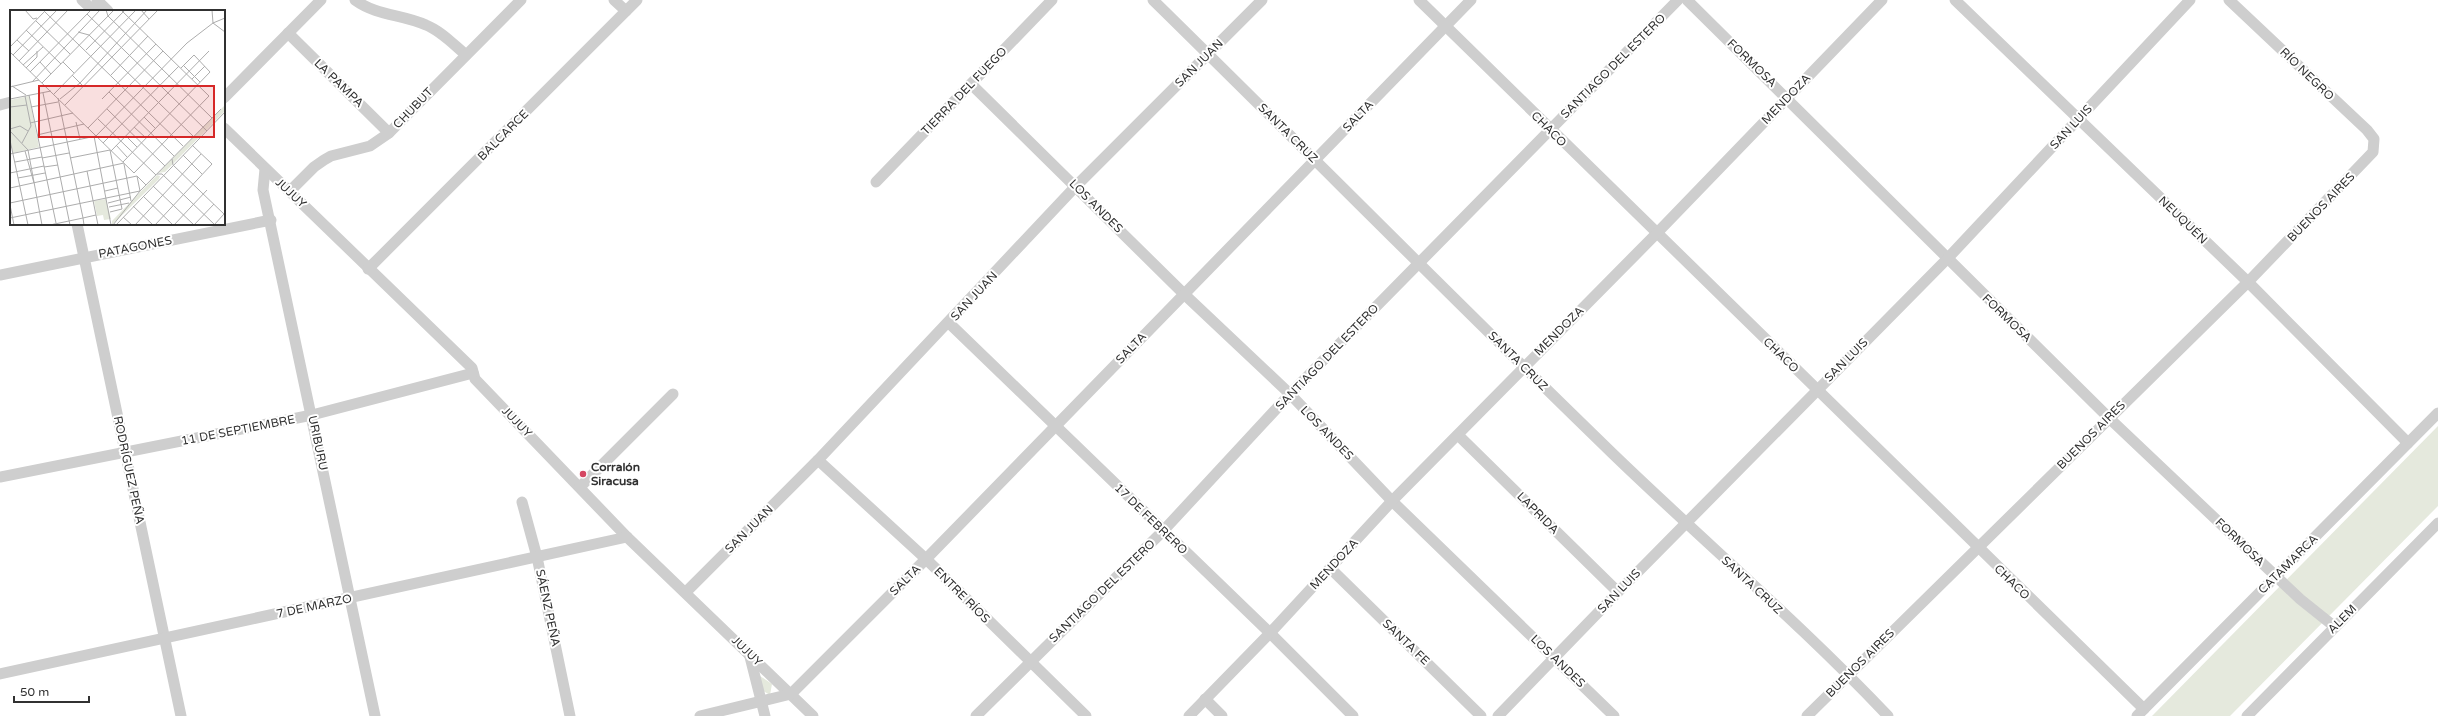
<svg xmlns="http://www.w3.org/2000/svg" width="2438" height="716" font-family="'Varela Round',sans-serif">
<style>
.green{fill:#e5e9dd}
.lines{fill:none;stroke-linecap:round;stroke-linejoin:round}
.minor{stroke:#cecece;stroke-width:11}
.poi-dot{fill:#d54662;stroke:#fff;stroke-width:1.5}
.labels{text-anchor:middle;stroke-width:4;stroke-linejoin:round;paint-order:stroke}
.street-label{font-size:12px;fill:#313131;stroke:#fff}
.poi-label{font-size:12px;font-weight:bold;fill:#313131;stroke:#fff;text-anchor:start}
.inset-road{fill:none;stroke:#adadad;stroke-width:1}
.view{fill:#d62828;fill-opacity:0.15;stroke:#d62828;stroke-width:2}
.inset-edge{fill:none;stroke:#313131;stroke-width:2}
</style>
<rect width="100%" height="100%" fill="#fff"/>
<g class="green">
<path d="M 2438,426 L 2438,506 L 2230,716 L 2152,716 Z"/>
<path d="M 760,676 L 772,684 L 770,695 L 755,686 Z"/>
</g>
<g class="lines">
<g class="minor">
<path d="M 82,0 L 94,11"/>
<path d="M 97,0 L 108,11"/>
<path d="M 355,0 C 377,16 402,14 426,25 C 441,31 453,44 466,55"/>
<path d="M 614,0 L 626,11"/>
<path d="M 1153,0 C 1307,151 1458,304 1612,453 C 1703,541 1801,624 1888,716"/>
<path d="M 1419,0 L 2144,709"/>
<path d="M 1687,0 L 2109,418 L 2300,599 L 2335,627"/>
<path d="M 1955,0 L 2248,282 L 2408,443"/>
<path d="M 288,33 L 389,133"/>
<path d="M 971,84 L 1184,294 L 1290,394 L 1392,501 L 1614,716"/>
<path d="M 224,98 L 321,0"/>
<path d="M 0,105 L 11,102"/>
<path d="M 224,128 L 472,368 L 475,379 L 627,537 L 813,716"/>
<path d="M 265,169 L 263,190 L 375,716"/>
<path d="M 876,182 L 1052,0"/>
<path d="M 290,191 L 314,167 L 324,160 L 331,156 L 370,146 L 389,133 L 521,0"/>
<path d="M 77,224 L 181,716"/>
<path d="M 368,269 L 637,0"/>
<path d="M 0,275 L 271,220"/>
<path d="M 949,323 L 1270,633 L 1353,716"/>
<path d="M 1458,435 L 1618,592"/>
<path d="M 818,460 L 926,559 L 1086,716"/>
<path d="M 0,477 L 312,415 L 473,373"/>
<path d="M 580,487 L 673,394"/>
<path d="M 522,502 L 537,557 L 570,716"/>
<path d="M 1330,568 L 1481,716"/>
<path d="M 686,592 L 818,460 L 1076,186 L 1262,0"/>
<path d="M 749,653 L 765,716"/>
<path d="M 0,674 L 627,537"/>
<path d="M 1205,699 L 1222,716"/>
<path d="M 700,716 L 791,694 L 926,559 L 1471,0"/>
<path d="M 976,716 L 1163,531 L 1290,394 L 1678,0"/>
<path d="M 1189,716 L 1270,633 L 1392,501 L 1657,233 L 1882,0"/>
<path d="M 1498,716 L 1618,592 L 1947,259 L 2190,0"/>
<path d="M 1807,716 L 2248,282 L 2373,152 L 2374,139 L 2367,130 L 2229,0"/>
<path d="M 2137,716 L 2438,413"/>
<path d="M 2247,716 L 2438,523"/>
</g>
</g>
<circle class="poi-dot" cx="583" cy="474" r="4"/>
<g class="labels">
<g class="street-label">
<text transform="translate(1199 63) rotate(-45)" y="4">SAN JUAN</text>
<text transform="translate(1752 63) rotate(44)" y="4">FORMOSA</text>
<text transform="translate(1613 66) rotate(-45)" y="4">SANTIAGO DEL ESTERO</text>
<text transform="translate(2307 74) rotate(44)" y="4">RÍO NEGRO</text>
<text transform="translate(339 83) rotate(44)" y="4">LA PAMPA</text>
<text transform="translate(964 91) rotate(-46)" y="4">TIERRA DEL FUEGO</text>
<text transform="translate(1786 99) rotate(-46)" y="4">MENDOZA</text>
<text transform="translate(413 108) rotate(-46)" y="4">CHUBUT</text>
<text transform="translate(1358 116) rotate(-46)" y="4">SALTA</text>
<text transform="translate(2071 127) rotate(-47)" y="4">SAN LUIS</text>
<text transform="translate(1549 129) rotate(45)" y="4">CHACO</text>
<text transform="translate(1288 133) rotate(45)" y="4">SANTA CRUZ</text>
<text transform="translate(503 135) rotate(-45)" y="4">BALCARCE</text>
<text transform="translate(291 193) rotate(43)" y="4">JUJUY</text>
<text transform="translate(1096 206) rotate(45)" y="4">LOS ANDES</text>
<text transform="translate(2321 207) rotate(-46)" y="4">BUENOS AIRES</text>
<text transform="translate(2183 220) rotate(44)" y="4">NEUQUÉN</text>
<text transform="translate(135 247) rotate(-11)" y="4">PATAGONES</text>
<text transform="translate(974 296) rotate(-47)" y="4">SAN JUAN</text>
<text transform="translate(2007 318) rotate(44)" y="4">FORMOSA</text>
<text transform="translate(1559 331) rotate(-45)" y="4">MENDOZA</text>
<text transform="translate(1131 348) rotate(-46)" y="4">SALTA</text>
<text transform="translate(1781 355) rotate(44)" y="4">CHACO</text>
<text transform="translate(1327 357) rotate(-46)" y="4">SANTIAGO DEL ESTERO</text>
<text transform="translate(1846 360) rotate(-45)" y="4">SAN LUIS</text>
<text transform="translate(1518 361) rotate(45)" y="4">SANTA CRUZ</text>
<text transform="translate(517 422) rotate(46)" y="4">JUJUY</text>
<text transform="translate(238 430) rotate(-11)" y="4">11 DE SEPTIEMBRE</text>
<text transform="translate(1327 433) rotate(46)" y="4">LOS ANDES</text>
<text transform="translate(2091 435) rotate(-45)" y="4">BUENOS AIRES</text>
<text transform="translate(318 443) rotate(78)" y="4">URIBURU</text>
<text transform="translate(129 470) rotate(78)" y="4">RODRÍGUEZ PEÑA</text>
<text transform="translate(1538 513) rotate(45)" y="4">LAPRIDA</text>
<text transform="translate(1151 519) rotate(44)" y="4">17 DE FEBRERO</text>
<text transform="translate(749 529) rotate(-45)" y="4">SAN JUAN</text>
<text transform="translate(2240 542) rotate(44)" y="4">FORMOSA</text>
<text transform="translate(1334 564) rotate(-47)" y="4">MENDOZA</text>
<text transform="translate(2288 564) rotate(-45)" y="4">CATAMARCA</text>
<text transform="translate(905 580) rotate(-45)" y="4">SALTA</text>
<text transform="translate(2012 582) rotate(44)" y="4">CHACO</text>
<text transform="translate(1752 585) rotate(43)" y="4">SANTA CRUZ</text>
<text transform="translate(1102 591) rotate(-44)" y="4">SANTIAGO DEL ESTERO</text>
<text transform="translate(1619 591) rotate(-46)" y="4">SAN LUIS</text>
<text transform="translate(962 595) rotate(45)" y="4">ENTRE RÍOS</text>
<text transform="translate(314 606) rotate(-12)" y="4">7 DE MARZO</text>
<text transform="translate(548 608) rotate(78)" y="4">SÁENZ PEÑA</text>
<text transform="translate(2342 619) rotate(-45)" y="4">ALEM</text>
<text transform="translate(1406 642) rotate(44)" y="4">SANTA FE</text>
<text transform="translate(747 651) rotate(44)" y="4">JUJUY</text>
<text transform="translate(1558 661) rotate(44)" y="4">LOS ANDES</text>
<text transform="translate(1860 663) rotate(-45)" y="4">BUENOS AIRES</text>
</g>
<g class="poi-label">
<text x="591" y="471">Corralón<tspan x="591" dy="14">Siracusa</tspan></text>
</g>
</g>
<g transform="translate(10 10)">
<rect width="215" height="215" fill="#fff"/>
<path d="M 19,86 L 29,137 L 3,143 L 0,128 L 0,90 ZM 215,95 L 215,101 L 155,162 L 148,163 ZM 147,165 L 150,166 L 149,169 L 102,215 L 102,211 ZM 96,189 L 101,209 L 94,210 L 93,205 L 87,206 L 84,191 Z" fill="#e5e9dd"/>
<path class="inset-road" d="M 15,0 L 23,9 L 27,8M 96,0 L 98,6 L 202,108M 111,0 L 199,86 L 124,163M 131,0 L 139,9M 202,0 L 203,13 L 215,8M 35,2 L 173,136M 77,4 L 197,121M 26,11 L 60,44M 16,20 L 51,54M 68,22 L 79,25 L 183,126M 7,30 L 19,41M 0,37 L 36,0M 76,40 L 115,0M 0,42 L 124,163M 3,45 L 47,0M 9,51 L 58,0M 30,52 L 41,64M 53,52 L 64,63M 13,55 L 33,37M 173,55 L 190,72M 16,58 L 27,47 L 27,41M 20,62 L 81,0M 62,65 L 74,77M 101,65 L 138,26M 182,69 L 195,56M 22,72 L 90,0M 32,73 L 104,0M 2,76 L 16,85M 0,77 L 29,70M 99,82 L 164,146M 33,83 L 60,215M 44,84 L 126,0M 19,85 L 46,213M 48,88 L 73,208 L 86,205M 0,89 L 41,81M 50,89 L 70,73 L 137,0M 92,89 L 146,34M 55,95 L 148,0M 0,97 L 17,95M 21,97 L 48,92M 97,99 L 155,156M 134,107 L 145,118M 88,109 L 146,165M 66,112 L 70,129M 20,113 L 63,103M 124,117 L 136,128M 78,118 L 153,41M 0,119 L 10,116 L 18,121M 0,121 L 18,140 L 32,215M 27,125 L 74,114M 84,126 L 101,215M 116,126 L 127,137M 0,130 L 18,215M 12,133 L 21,116 L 15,86M 93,133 L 169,56M 106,135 L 117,147M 15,141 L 24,173M 101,141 L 199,41M 0,144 L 86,126 L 177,33 L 203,13 L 215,22M 173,145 L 192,164M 32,148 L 59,143M 60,148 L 100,140 L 112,199M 162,149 L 163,155 L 215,205M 5,152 L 32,147M 113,152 L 200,62 L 184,45 L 171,58M 114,154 L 121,191M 34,157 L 48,155M 77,161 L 88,215M 0,163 L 34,156M 147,164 L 152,164 L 205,215M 127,166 L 136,175M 8,168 L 35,163M 143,176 L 184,215M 0,178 L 114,153M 95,181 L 108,178M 133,186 L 163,215M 0,193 L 127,166 L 130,181 L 0,208M 98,193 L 121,187M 0,195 L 4,215M 123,196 L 143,215M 99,197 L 119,193M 100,202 L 112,199M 113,207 L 122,215M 40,215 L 73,208 L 74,215M 103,215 L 130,181 L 211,99M 106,215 L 215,102M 125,215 L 191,144M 145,215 L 202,154 L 182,135M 164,215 L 197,180M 184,215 L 204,194M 204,215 L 214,204"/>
<path class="view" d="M 29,76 L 204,76 L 204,127 L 29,127 Z"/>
<rect width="215" height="215" class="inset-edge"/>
</g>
<path d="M14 696v6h75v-6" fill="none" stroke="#313131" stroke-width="2"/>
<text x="20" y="696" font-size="12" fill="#313131" stroke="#ffffff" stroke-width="3" paint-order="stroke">50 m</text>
</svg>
